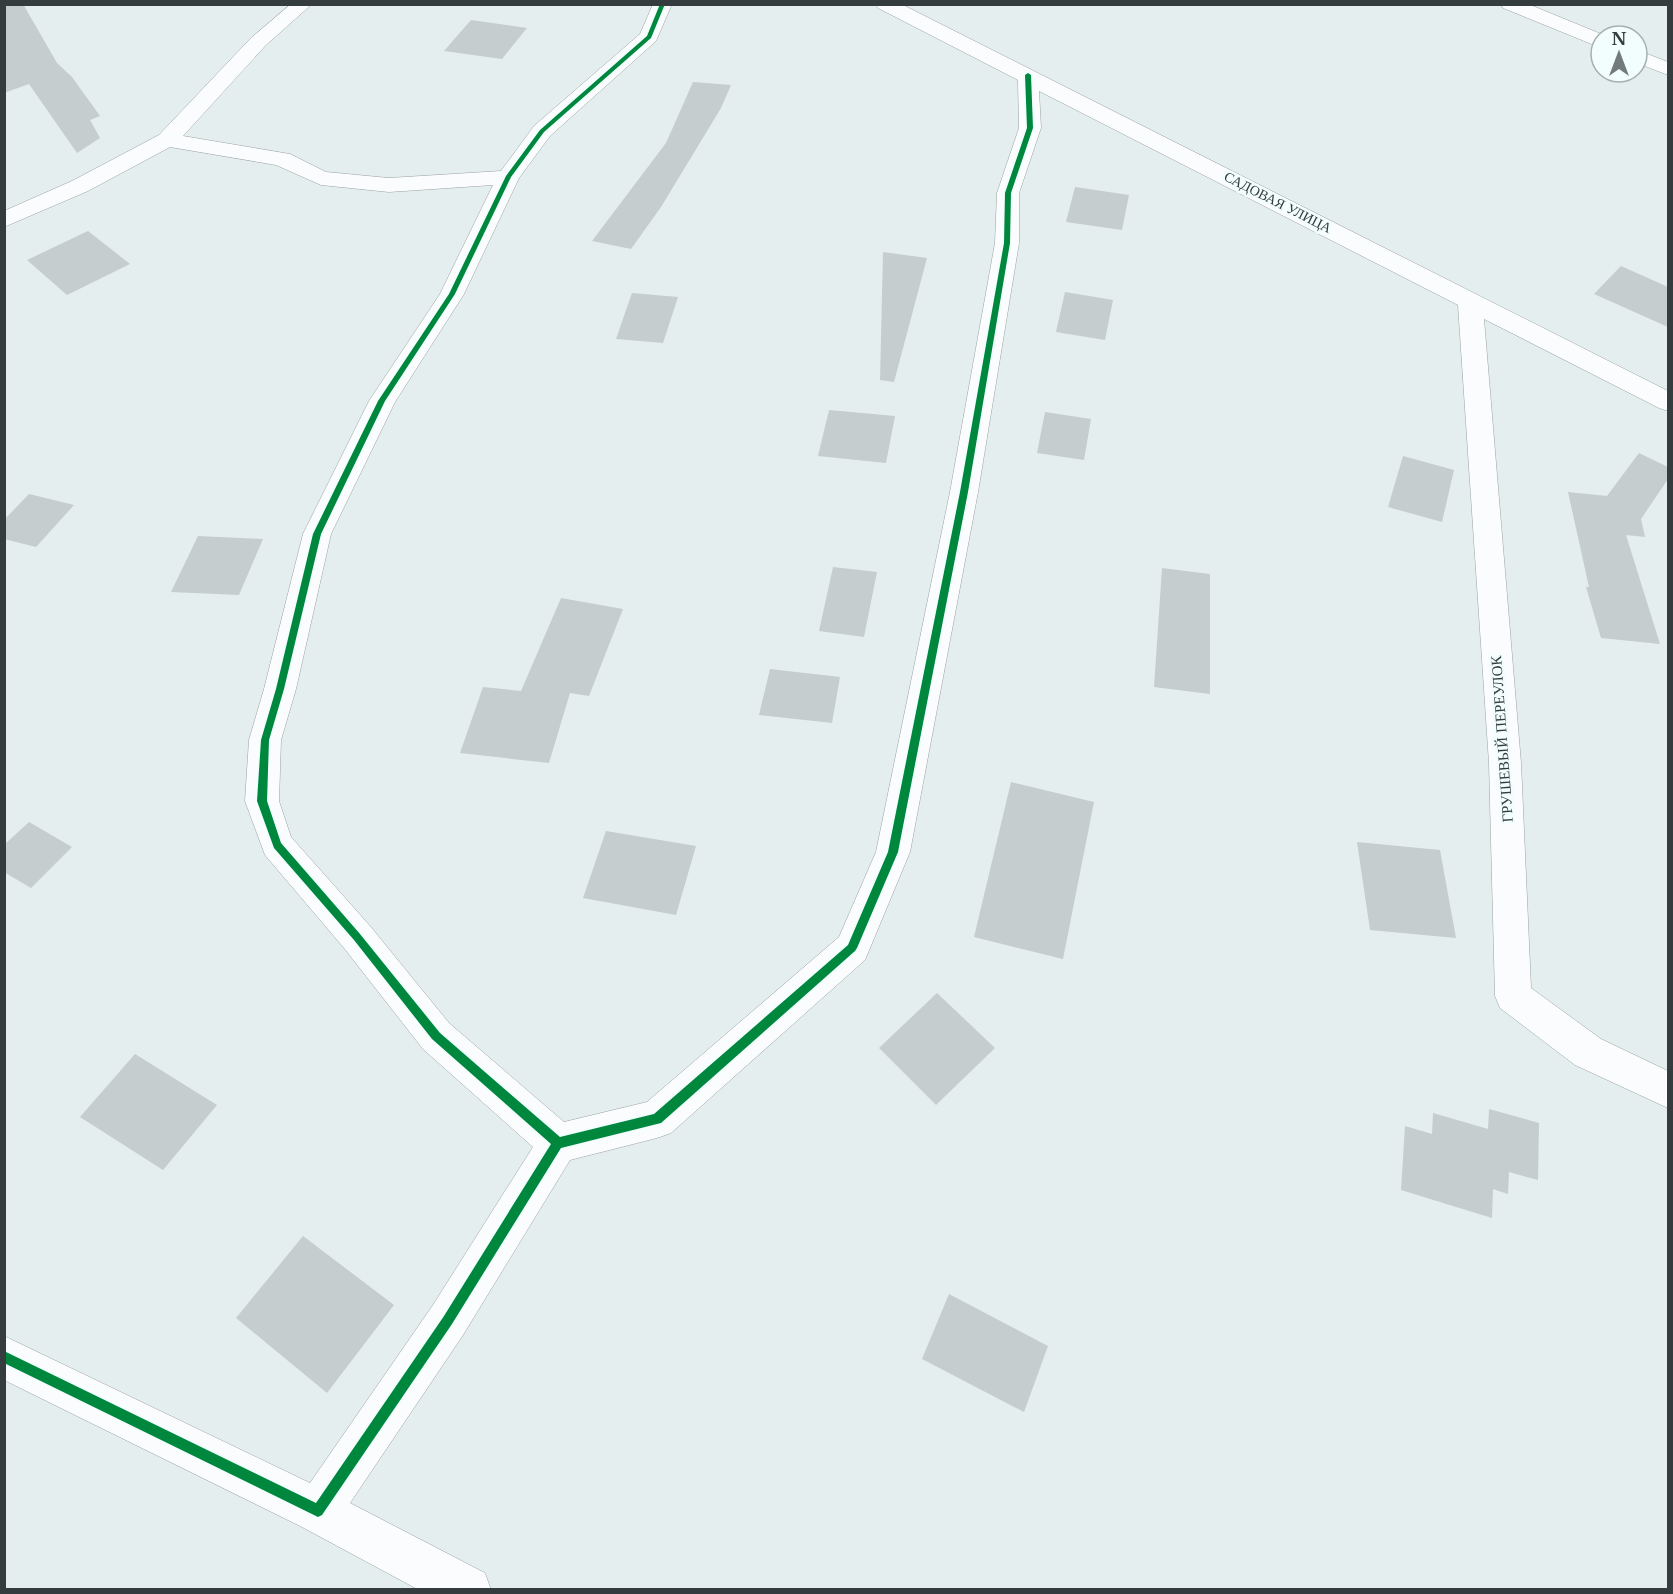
<svg xmlns="http://www.w3.org/2000/svg" width="1673" height="1594" font-family="'Libre Baskerville',serif">
<style>
.building{fill:#c5cdce}
.lines{fill:none;stroke-linecap:round;stroke-linejoin:round}
.minor-casing{stroke:#9ba2a3;stroke-width:1}
.minor{fill:#fbfcfd;fill-rule:evenodd}
.cycleway-casing{stroke:#f2fdfe;stroke-width:4}
.cycleway{fill:#00873e;fill-rule:evenodd}
.labels{text-anchor:middle;stroke-width:5;stroke-linejoin:round;paint-order:stroke}
.far-street-label{font-size:14px;fill:#353c3d;stroke:#f2fdfe}
.street-label{font-size:15px;fill:#353c3d;stroke:#f2fdfe}
</style>
<rect width="100%" height="100%" fill="#e4eeef"/>
<g class="building">
<path d="M 4,4 L 23,4 L 57,63 L 72,77 L 100,116 L 90,120 L 100,138 L 77,153 L 29,84 L 4,93 Z"/>
<path d="M 471,20 L 527,28 L 502,59 L 444,51 Z"/>
<path d="M 693,82 L 731,85 L 721,108 L 661,207 L 631,249 L 592,241 L 666,143 Z"/>
<path d="M 1075,187 L 1129,195 L 1122,230 L 1066,222 Z"/>
<path d="M 88,231 L 130,264 L 67,295 L 27,260 Z"/>
<path d="M 883,252 L 927,258 L 894,382 L 880,380 Z"/>
<path d="M 1621,266 L 1668,287 L 1668,327 L 1594,294 Z"/>
<path d="M 1065,292 L 1113,300 L 1105,340 L 1056,332 Z"/>
<path d="M 632,293 L 678,297 L 663,343 L 616,339 Z"/>
<path d="M 829,410 L 895,416 L 886,463 L 818,456 Z"/>
<path d="M 1045,412 L 1091,419 L 1084,460 L 1037,453 Z"/>
<path d="M 1639,453 L 1668,467 L 1668,479 L 1641,519 L 1645,537 L 1626,535 L 1660,644 L 1601,638 L 1586,587 L 1589,587 L 1568,492 L 1607,496 Z"/>
<path d="M 1403,456 L 1454,470 L 1442,522 L 1388,507 Z"/>
<path d="M 29,494 L 74,505 L 36,547 L 4,539 L 4,520 Z"/>
<path d="M 198,536 L 263,539 L 239,595 L 171,592 Z"/>
<path d="M 833,567 L 877,572 L 864,637 L 819,631 Z"/>
<path d="M 1162,568 L 1210,574 L 1210,694 L 1154,687 Z"/>
<path d="M 561,598 L 623,609 L 589,696 L 570,693 L 549,763 L 460,753 L 483,687 L 521,691 Z"/>
<path d="M 770,669 L 840,677 L 832,723 L 759,715 Z"/>
<path d="M 1011,782 L 1094,802 L 1063,959 L 974,937 Z"/>
<path d="M 29,822 L 72,847 L 31,888 L 4,872 L 4,845 Z"/>
<path d="M 606,831 L 696,846 L 676,915 L 583,898 Z"/>
<path d="M 1357,842 L 1440,850 L 1456,938 L 1370,930 Z"/>
<path d="M 937,993 L 995,1048 L 936,1105 L 879,1048 Z"/>
<path d="M 135,1054 L 217,1105 L 163,1170 L 80,1117 Z"/>
<path d="M 1489,1109 L 1539,1123 L 1538,1180 L 1509,1172 L 1508,1194 L 1493,1189 L 1492,1218 L 1401,1190 L 1405,1126 L 1432,1134 L 1433,1113 L 1488,1129 Z"/>
<path d="M 303,1236 L 394,1305 L 327,1393 L 236,1318 Z"/>
<path d="M 949,1294 L 1048,1346 L 1024,1412 L 922,1359 Z"/>
</g>
<g class="lines">
<g class="minor-casing">
<g id="minor">
<path d="M 291,4 L 312,4 L 265,46 L 183,136 L 290,154 L 326,172 L 389,178 L 501,171 L 534,126 L 640,34 L 653,4 L 672,4 L 656,41 L 550,136 L 519,178 L 464,294 L 395,402 L 331,534 L 296,689 L 281,740 L 279,801 L 291,837 L 370,926 L 449,1023 L 564,1122 L 647,1102 L 839,937 L 876,852 L 950,492 L 995,243 L 997,193 L 1019,128 L 1018,80 L 878,8 L 876,4 L 901,4 L 1668,391 L 1668,411 L 1659,408 L 1484,319 L 1521,763 L 1531,988 L 1601,1039 L 1668,1071 L 1668,1108 L 1575,1065 L 1500,1008 L 1495,996 L 1489,763 L 1458,305 L 1039,91 L 1041,128 L 1019,193 L 1019,243 L 978,492 L 910,852 L 865,960 L 671,1133 L 657,1138 L 570,1160 L 463,1335 L 350,1503 L 485,1573 L 491,1590 L 419,1590 L 302,1527 L 4,1380 L 4,1336 L 310,1483 L 433,1305 L 533,1147 L 423,1049 L 344,948 L 265,855 L 245,801 L 249,740 L 264,689 L 303,534 L 369,401 L 440,294 L 493,185 L 389,192 L 321,185 L 276,165 L 170,147 L 88,191 L 4,227 L 4,211 L 72,181 L 159,135 L 251,38 Z"/>
<path d="M 1501,4 L 1528,4 L 1606,36 L 1601,36 L 1601,47 L 1594,45 L 1503,8 Z"/>
<path d="M 1637,50 L 1668,62 L 1668,75 L 1637,63 Z"/>
</g>
</g>
<use href="#minor" class="minor"/>
<g class="cycleway-casing">
<path id="cycleway" d="M 660,4 L 665,4 L 651,38 L 544,132 L 511,177 L 455,294 L 385,401 L 321,534 L 284,689 L 269,740 L 267,801 L 281,843 L 360,934 L 440,1033 L 560,1137 L 654,1114 L 848,945 L 888,852 L 960,492 L 1004,243 L 1005,193 L 1027,128 L 1025,75 L 1028,73 L 1031,75 L 1033,128 L 1011,193 L 1010,243 L 968,492 L 898,852 L 857,948 L 855,951 L 661,1123 L 561,1148 L 452,1324 L 322,1515 L 318,1517 L 4,1363 L 4,1351 L 316,1503 L 444,1316 L 551,1144 L 432,1039 L 354,940 L 274,848 L 257,801 L 261,740 L 276,689 L 313,534 L 378,401 L 449,294 L 506,176 L 540,130 L 647,36 Z"/>
</g>
<use href="#cycleway" class="cycleway"/>
</g>
<g class="labels">
<g class="far-street-label">
<text transform="translate(1278 202) rotate(27)" y="5">САДОВАЯ УЛИЦА</text>
</g>
<g class="street-label">
<text transform="translate(1502 739) rotate(-94)" y="5">ГРУШЕВЫЙ ПЕРЕУЛОК</text>
</g>
</g>
<rect width="1673" height="1594" fill="none" stroke="#353c3d" stroke-width="12"/>
<g transform="translate(1619 54)"><circle r="28" fill="#f2fdfe" stroke="#a6b0b1" stroke-width="1.5"/>
<path d="M0-4.5L10 22L0 15L-10 22Z" fill="#727a7b"/>
<text y="-9" font-size="16" font-weight="bold" text-anchor="middle" fill="#353c3d">N</text>
</g>
</svg>
